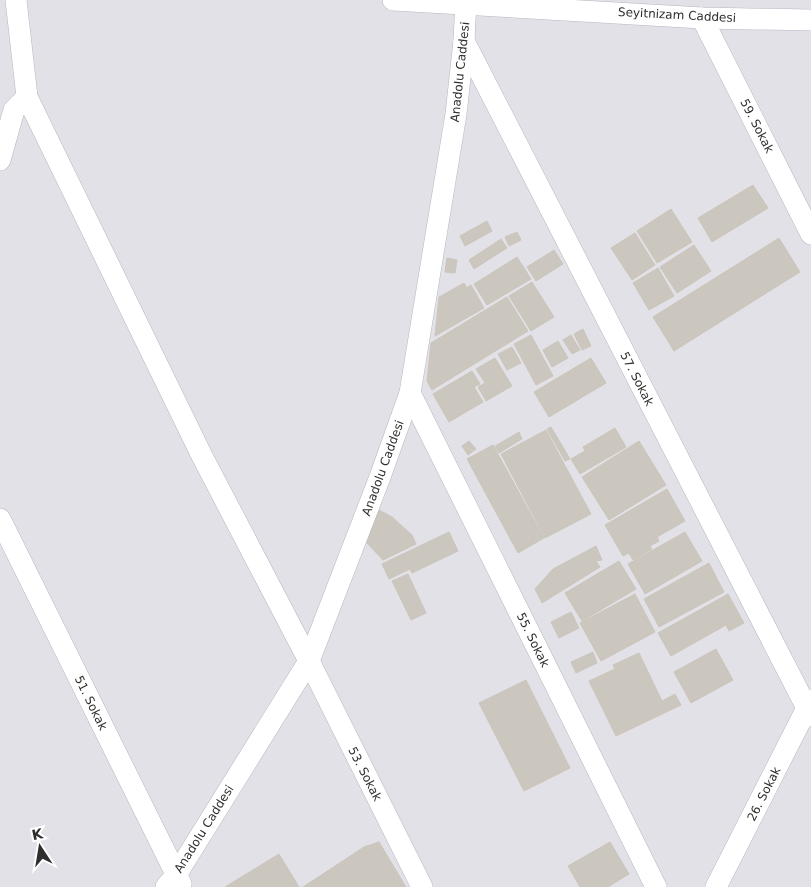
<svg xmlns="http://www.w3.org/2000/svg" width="811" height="887" font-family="'DejaVu Sans',sans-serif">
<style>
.industrial{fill:#e3e1e8}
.building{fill:#cbc7bf;stroke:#cbc5ba}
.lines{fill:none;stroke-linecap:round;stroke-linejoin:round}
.minor-casing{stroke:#b4b7c1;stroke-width:22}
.minor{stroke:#fff;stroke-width:21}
.labels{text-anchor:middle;stroke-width:5;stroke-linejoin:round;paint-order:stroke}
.street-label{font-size:12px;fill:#2e2e2e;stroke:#fff}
</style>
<rect width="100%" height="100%" fill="#efe9e1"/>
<rect class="industrial" x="0" y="0" width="811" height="887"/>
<g class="building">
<path d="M 753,185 L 768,208 L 712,242 L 698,218 Z"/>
<path d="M 671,209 L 692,242 L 657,263 L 637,231 Z"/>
<path d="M 487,221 L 492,231 L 465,246 L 460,236 Z"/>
<path d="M 517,232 L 521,240 L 509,246 L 505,237 Z"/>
<path d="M 635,233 L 655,265 L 632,280 L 611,248 Z"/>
<path d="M 779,238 L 800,272 L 674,351 L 653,317 Z"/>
<path d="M 501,239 L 507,248 L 474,269 L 469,260 Z"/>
<path d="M 694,245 L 711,271 L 677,293 L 660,267 Z"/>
<path d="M 554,250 L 563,264 L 536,281 L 527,267 Z"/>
<path d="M 517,257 L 531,279 L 487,305 L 474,284 Z"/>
<path d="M 447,258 L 457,260 L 455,273 L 445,272 Z"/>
<path d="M 658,268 L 674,296 L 649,310 L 633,283 Z"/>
<path d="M 532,282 L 554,317 L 531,331 L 509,296 Z"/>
<path d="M 464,283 L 467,288 L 471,285 L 484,308 L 435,336 L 439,297 Z"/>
<path d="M 507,297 L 528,331 L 432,390 L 427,381 L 431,343 Z"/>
<path d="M 583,329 L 591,346 L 582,350 L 574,334 Z"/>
<path d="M 531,335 L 553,376 L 536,385 L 514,344 Z"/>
<path d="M 571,335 L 580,350 L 572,354 L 563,340 Z"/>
<path d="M 558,341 L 568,358 L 552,367 L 543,350 Z"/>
<path d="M 512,347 L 521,363 L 507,370 L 498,354 Z"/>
<path d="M 495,358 L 512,386 L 486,401 L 478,387 L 485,383 L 476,369 Z"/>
<path d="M 591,358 L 606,383 L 549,417 L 534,392 Z"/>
<path d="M 472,371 L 480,384 L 474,387 L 483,402 L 449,422 L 433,394 Z"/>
<path d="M 551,427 L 570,459 L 565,461 L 547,429 Z"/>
<path d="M 615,428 L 626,447 L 580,474 L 571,459 L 585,451 L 583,447 Z"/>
<path d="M 546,430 L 591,514 L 545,538 L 501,454 Z"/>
<path d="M 519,432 L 522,439 L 499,453 L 495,446 Z"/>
<path d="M 469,441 L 476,449 L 468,455 L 462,446 Z"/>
<path d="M 639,441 L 666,485 L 609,520 L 582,477 Z"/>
<path d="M 493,445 L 544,538 L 518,553 L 467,459 Z"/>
<path d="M 667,489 L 685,521 L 657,537 L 659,541 L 650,546 L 652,549 L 633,560 L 629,553 L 623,556 L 605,525 Z"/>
<path d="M 379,510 L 392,517 L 412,535 L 416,544 L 383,560 L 366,542 Z"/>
<path d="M 449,532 L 458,551 L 412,573 L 410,569 L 389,579 L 382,564 Z"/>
<path d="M 685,532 L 702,561 L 645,594 L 628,564 Z"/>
<path d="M 596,546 L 602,560 L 596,561 L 600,567 L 542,603 L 535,589 L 553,569 Z"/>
<path d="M 619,561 L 636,589 L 582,621 L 565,593 Z"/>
<path d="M 709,563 L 724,592 L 659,627 L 644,599 Z"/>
<path d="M 408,574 L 426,613 L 411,620 L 392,581 Z"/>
<path d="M 635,594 L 655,632 L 601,661 L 580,623 Z"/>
<path d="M 728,594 L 744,623 L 729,631 L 726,625 L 671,656 L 658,633 Z"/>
<path d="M 571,612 L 579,628 L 559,638 L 551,622 Z"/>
<path d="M 716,649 L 733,680 L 691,703 L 674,672 Z"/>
<path d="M 593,652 L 597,663 L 576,673 L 571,662 Z"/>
<path d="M 639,653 L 662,701 L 675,694 L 681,705 L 616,736 L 589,681 L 615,669 L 613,665 Z"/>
<path d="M 526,680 L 570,768 L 524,791 L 479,703 Z"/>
<path d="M 379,842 L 406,887 L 303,887 L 364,847 Z"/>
<path d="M 610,842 L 629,874 L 608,887 L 580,887 L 568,866 Z"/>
<path d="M 279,854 L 299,887 L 225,887 Z"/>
</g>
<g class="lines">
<g class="minor-casing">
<g id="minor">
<path d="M 16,0 L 27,97 L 202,456 L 309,661 L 422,887"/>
<path d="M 393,0 L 702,18 L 811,20"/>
<path d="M 702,18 L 811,234"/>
<path d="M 464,41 L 811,716"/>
<path d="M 0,160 L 14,110 L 27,97"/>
<path d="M 410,393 L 656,887"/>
<path d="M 0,519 L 181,884"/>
<path d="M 166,887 L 176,875 L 309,661 L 380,477 L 410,393 L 456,114 L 464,41 L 466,0"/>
<path d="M 716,887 L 811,700"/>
</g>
</g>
<use href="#minor" class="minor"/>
</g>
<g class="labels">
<g class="street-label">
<text transform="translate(677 15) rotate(3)" y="4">Seyitnizam Caddesi</text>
<text transform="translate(460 72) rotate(-84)" y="4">Anadolu Caddesi</text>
<text transform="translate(757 126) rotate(63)" y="4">59. Sokak</text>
<text transform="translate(637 379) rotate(63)" y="4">57. Sokak</text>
<text transform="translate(383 468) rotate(-70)" y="4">Anadolu Caddesi</text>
<text transform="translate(533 640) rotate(64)" y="4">55. Sokak</text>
<text transform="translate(91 703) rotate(64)" y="4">51. Sokak</text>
<text transform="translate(365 774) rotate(63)" y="4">53. Sokak</text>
<text transform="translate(764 794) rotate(-63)" y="4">26. Sokak</text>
<text transform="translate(204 829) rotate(-58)" y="4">Anadolu Caddesi</text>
</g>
</g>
<g transform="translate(40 847) rotate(348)" stroke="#ffffff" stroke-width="4" paint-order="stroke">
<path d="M0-4L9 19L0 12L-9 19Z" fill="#2e2e2e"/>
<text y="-8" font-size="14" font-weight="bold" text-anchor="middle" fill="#2e2e2e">K</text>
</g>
</svg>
